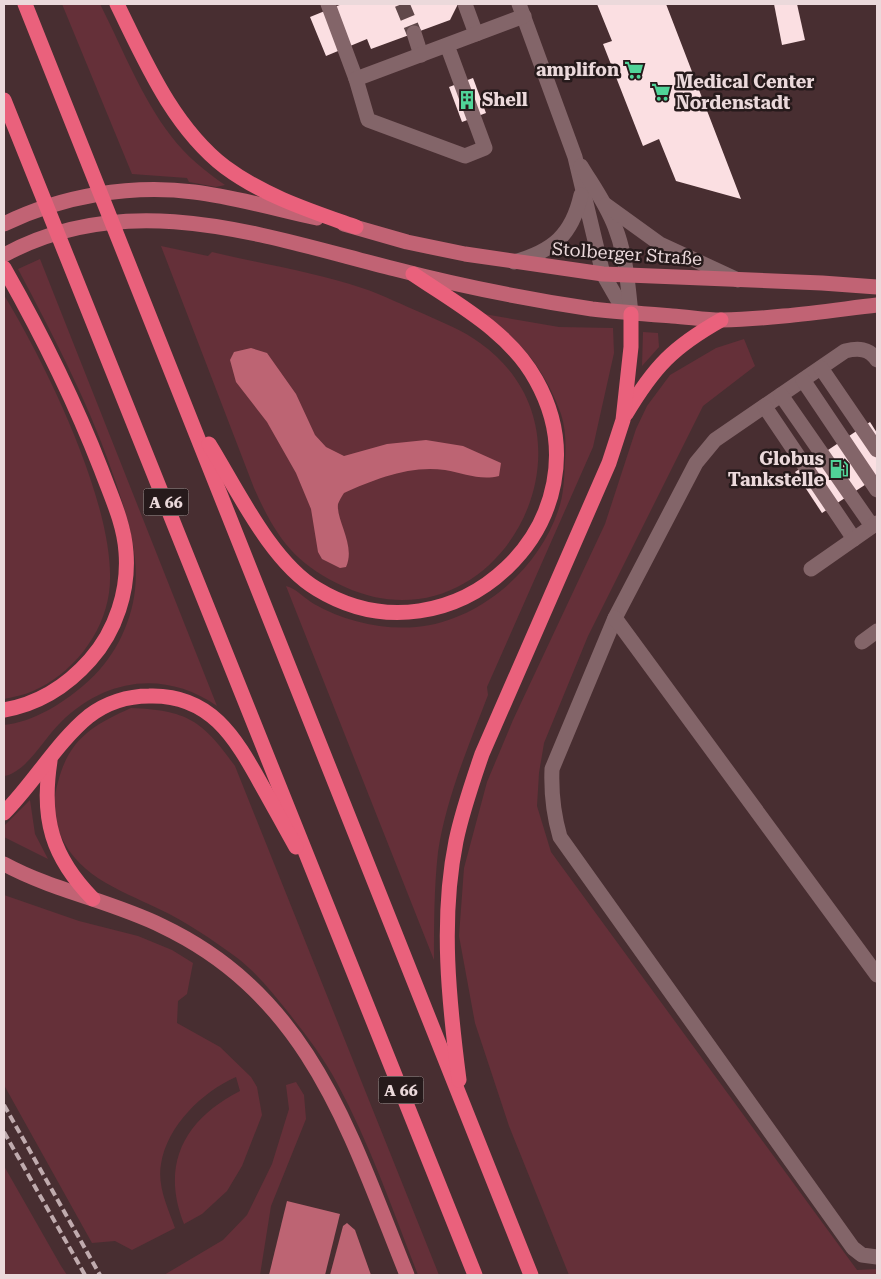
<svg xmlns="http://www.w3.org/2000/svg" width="881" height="1279" font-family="'Roboto Serif',serif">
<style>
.green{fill:#653039}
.water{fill:#bd6473}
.building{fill:#fbdfe2}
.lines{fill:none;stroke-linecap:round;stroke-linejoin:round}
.minor-tunnel{stroke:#60484a;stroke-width:15;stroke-dasharray:15 8;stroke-linecap:butt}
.minor{stroke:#836569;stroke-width:15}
.major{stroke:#c16374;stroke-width:15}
.highway{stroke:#ea617c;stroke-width:15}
.rail{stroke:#c0abae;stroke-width:4;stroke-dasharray:8 4;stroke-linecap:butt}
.labels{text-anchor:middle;stroke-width:5;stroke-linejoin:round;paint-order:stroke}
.shield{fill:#261a1b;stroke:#b0a0a1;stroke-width:1}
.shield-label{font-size:16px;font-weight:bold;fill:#ebd9db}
.poi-label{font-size:18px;font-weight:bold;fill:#ebd9db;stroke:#261a1b;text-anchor:end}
.street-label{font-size:18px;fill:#ebd9db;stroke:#261a1b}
</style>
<rect width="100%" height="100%" fill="#482e31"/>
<g class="green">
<path d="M 62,4 L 100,4 C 122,47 141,97 171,136 C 185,155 206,172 225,185 L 216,187 L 189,182 L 187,178 L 132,174 Z"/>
<path d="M 161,246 L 208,256 L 212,252 C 262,264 314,272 362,288 C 384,295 404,306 424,314 C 443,323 463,330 480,343 C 614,439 495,655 345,587 C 294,564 276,537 254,488 Z"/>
<path d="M 40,259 L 217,706 C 165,670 106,678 61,722 C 45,737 26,773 4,776 L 4,725 C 33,722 62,704 84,685 C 112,662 131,626 135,590 C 139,555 128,519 117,486 C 92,409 56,341 18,269 Z"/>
<path d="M 4,295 C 45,362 120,514 109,593 C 103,635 72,674 33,691 C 24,695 13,697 4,699 Z"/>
<path d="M 484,314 L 559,327 L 613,328 L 614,353 L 593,447 L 487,687 L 488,695 C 469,745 446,798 438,852 C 434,888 434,924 434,960 L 286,586 C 296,588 305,599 314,604 C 344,621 381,630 416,627 C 479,621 538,570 558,511 C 564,495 564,479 565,462 C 566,446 566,429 561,414 C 545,370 522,341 484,314 Z"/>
<path d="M 643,332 L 658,333 L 659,347 L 642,366 Z"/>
<path d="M 744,339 L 755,366 L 703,406 L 588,636 L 544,743 L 539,773 L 537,806 L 551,852 L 857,1270 L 877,1269 L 877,1275 L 569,1275 L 509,1126 L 475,1023 L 459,936 L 464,868 L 487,782 L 513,720 L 605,524 L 636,429 L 647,406 L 670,375 L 716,348 Z"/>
<path d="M 131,708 C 187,710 203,721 235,766 L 439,1275 L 418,1275 C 393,1211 370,1144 337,1083 C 324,1058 306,1035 288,1012 C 273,993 256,972 236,957 C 211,939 187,922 159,909 C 118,889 73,875 57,826 C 53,812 54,795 58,782 C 69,739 93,725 131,708 Z"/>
<path d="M 30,800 L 35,834 L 48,859 L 4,837 L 4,826 Z"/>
<path d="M 4,895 L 79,921 L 138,936 L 172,950 L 193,963 L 187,994 L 178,1001 L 177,1023 L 220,1047 L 251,1077 L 257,1087 L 262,1115 L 242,1166 L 227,1191 L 202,1214 L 184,1224 C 160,1164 185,1119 240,1091 L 236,1077 C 202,1092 167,1126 161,1164 C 157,1186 168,1208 175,1228 L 132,1250 L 115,1241 L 92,1243 L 4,1085 Z"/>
<path d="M 296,1082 L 304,1095 L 306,1119 L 271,1206 L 260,1275 L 164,1275 L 223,1240 L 247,1215 L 272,1164 L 289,1109 L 286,1085 Z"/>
<path d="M 4,1166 L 61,1266 L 67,1275 L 4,1275 Z"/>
</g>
<g class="water">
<path d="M 251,348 L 267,353 L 296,394 L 315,435 L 326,447 L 344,456 L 387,444 L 426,440 L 463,446 L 501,463 L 499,476 C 480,481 464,473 445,470 C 410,465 375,479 344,493 C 342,496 339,501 338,504 C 336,521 356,545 346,567 L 340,568 L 322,559 L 318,552 L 311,509 L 296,473 L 267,422 L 236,382 L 230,360 L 234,352 Z"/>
<path d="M 287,1201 L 340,1214 L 325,1275 L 269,1275 Z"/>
<path d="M 347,1223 L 355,1230 L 371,1275 L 330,1275 L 343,1226 Z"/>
</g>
<g class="building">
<path d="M 342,4 L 458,4 L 450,20 L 371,49 L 367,39 L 326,56 L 310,17 Z"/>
<path d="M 597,4 L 666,4 L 741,199 L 676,181 L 659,139 L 643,146 L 603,44 L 612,41 Z"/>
<path d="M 774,4 L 797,4 L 805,40 L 782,45 Z"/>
<path d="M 473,78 L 486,113 L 462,122 L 449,87 Z"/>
<path d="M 870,422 L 877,433 L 877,477 L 822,513 L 795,472 Z"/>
</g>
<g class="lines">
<path class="minor-tunnel" d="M 402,4 L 414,33"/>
<g class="minor">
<path d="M 328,4 L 356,79"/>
<path d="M 465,4 L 476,34"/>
<path d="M 519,4 L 575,157 L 603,274 L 619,302 L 631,314"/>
<path d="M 414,33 L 421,55"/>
<path d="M 447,45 L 485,148 L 465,156 L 368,120 L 356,79 L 524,16"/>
<path d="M 581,166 C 593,186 607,205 615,227 C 626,255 628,285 631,314"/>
<path d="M 606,205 L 660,244 L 738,280"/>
<path d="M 514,262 C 553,251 572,235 581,195"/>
<path d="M 877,360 C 869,348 858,348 845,351 L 715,440 L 696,463 L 615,618 L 552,769 C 551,794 553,813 560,837 L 853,1248 L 862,1255 L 877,1257"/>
<path d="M 821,368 L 877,450"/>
<path d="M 803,380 L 877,490"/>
<path d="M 781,395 L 872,526"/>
<path d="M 765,407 L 854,539"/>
<path d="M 811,569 L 877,523"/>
<path d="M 615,618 L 877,975"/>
<path d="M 862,642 L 877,631"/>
</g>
<g class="major">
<path d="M 4,224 C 61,196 130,184 194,192 C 235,197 276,209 317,218"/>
<path d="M 344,224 L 407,242 L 465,254 L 603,274 L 822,283 L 877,287"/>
<path d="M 4,255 C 130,186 267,237 395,269 C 460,286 526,299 592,309 C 619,312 646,314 672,316 C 689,317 705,320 721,320 C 773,319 826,311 877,305"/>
<path d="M 4,864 C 54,891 111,901 162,926 C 311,997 350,1134 407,1275"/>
</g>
<g class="highway">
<path d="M 25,4 L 531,1275"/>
<path d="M 117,4 C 145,61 173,127 225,167 C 264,196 311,211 356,227"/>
<path d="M 4,100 L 475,1275"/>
<path d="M 4,268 C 42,335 73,397 101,469 C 111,496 124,523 126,552 C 129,590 116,631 90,660 C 67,686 38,704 4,710"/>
<path d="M 626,414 C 654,367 673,347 721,320"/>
<path d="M 209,444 C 237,489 271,562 317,589 C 453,672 614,519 536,380 C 510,332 457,304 413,274"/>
<path d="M 50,761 C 41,819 52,857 93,899"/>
<path d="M 4,813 C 33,784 58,741 89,716 C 106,703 128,696 149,696 C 210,694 235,737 261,784 C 273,805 284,826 296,847"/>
<path d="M 459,1080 C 449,1002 440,920 456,841 C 462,812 472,783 482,754 L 609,463 L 623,420 L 631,347 L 631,314"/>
</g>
<g class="rail">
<path d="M 4,1105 L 100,1275"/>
<path d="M 4,1132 L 85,1275"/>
</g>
</g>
<defs>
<g id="supermarket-bare" transform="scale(1.5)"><path d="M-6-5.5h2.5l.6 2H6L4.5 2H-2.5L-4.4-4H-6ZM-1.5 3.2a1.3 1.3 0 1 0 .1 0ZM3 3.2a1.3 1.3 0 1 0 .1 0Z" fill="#50d398" stroke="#261a1b" stroke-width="2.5" paint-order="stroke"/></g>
<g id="building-bare" transform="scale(1.5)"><path d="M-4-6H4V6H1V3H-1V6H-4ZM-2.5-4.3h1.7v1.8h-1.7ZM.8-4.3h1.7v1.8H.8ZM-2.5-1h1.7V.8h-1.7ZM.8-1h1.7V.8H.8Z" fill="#50d398" stroke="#261a1b" stroke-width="2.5" paint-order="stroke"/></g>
<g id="fuel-bare" transform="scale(1.5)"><path d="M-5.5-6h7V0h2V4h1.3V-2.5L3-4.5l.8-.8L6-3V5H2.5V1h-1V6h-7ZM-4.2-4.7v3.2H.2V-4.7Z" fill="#50d398" stroke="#261a1b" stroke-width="2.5" paint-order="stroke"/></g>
</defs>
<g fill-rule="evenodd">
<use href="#supermarket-bare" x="634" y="70"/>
<use href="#supermarket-bare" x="661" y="92"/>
<use href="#building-bare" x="467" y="100"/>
<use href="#fuel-bare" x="839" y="469"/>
</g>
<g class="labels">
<g class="shield">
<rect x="143.5" y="488.5" width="45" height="27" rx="4"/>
<rect x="378.5" y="1076.5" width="45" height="27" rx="4"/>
</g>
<g class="shield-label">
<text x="166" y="508">A 66</text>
<text x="401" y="1096">A 66</text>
</g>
<g class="poi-label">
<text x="619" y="76">amplifon</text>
<text x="676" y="88" text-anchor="start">Medical Center<tspan x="676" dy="21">Nordenstadt</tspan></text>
<text x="482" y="106" text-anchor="start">Shell</text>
<text x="824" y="465">Globus<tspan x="824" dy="21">Tankstelle</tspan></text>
</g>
<g class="street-label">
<text transform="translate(627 254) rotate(4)" y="6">Stolberger Straße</text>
</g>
</g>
<rect width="881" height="1279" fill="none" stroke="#ebd9db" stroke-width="10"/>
</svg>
